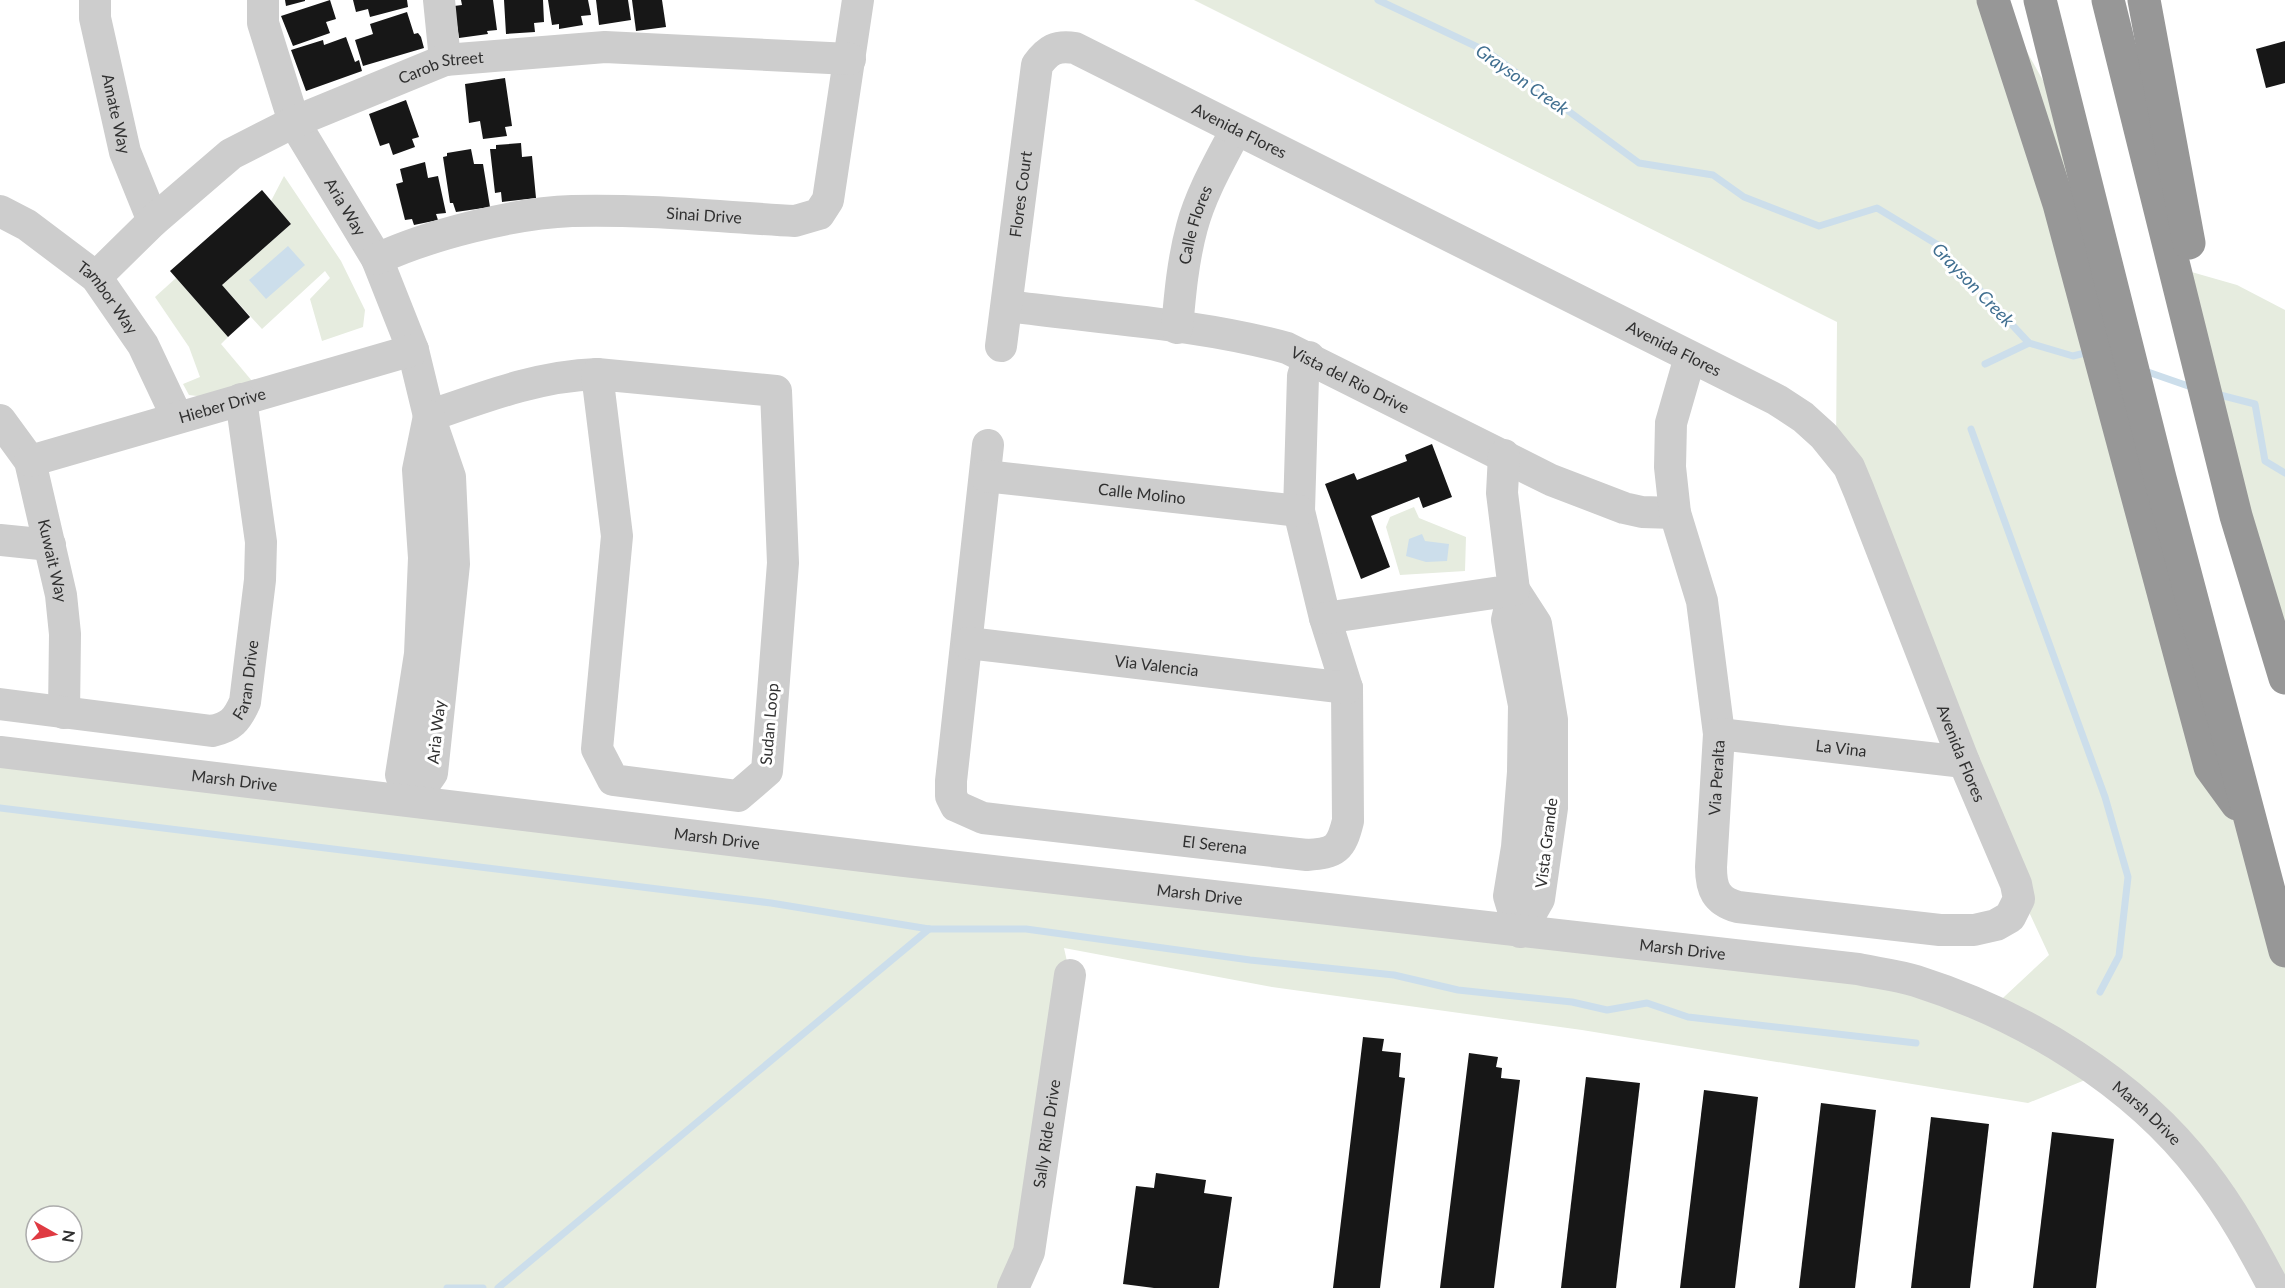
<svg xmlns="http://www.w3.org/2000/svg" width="2285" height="1288" font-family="Lato,sans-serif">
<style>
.green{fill:#e6ecdf;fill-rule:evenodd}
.water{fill:#ccdeeb}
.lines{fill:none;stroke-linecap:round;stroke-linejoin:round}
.stream{stroke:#ccdeeb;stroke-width:7}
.building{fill:#171717}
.minor{stroke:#cdcdcd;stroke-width:32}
.highway{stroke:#979797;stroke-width:33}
.labels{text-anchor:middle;stroke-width:6;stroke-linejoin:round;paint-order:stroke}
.street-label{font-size:16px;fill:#303030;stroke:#fff}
.water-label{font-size:18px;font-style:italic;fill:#406f90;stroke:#fff}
</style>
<rect width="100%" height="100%" fill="#fff"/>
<g class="green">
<path d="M 1194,0 L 1998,0 L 2069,127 L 2285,942 L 2285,1288 L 2246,1235 L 2100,1074 L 2028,1103 L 1582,1030 L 1272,987 L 1064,948 L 1070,975 L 1013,1288 L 0,1288 L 0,753 L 1858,969 L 1990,1010 L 2049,955 L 2016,884 L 1836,450 L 1837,322 ZM 36,1216 L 72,1216 L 72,1252 L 36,1252 Z"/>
<path d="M 284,176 L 341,261 L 365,310 L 363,327 L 322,341 L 310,299 L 330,278 L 325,271 L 262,329 L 222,285 L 291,224 L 271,201 Z"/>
<path d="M 2174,267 L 2237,285 L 2285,310 L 2285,691 Z"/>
<path d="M 176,278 L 228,337 L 221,344 L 252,381 L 205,397 L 189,395 L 183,384 L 200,377 L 189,347 L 155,297 Z"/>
<path d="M 1414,507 L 1419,518 L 1466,537 L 1465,571 L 1400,575 L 1386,527 L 1390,517 Z"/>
</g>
<g class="water">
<path d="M 288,246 L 305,265 L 266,299 L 249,280 Z"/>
<path d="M 1422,534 L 1425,541 L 1449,544 L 1447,561 L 1426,562 L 1406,556 L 1409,539 Z"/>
</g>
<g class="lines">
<g class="stream">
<path d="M 1378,0 L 1488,52 L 1639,163 L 1713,175 L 1744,197 L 1819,226 L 1877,208 L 1938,245 L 2029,343 L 2073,356 L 2089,352"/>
<path d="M 1985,364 L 2029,343"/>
<path d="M 2145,371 L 2194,388"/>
<path d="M 2216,394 L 2255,404 L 2265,461 L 2285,473"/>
<path d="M 1971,429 L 2105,797 L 2128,877 L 2119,956 L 2100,992"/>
<path d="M 0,808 L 771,903 L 929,929 L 1026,929 L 1250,960 L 1394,975 L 1458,990 L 1572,1002 L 1607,1010 L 1647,1003 L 1688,1017 L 1916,1043"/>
<path d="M 447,1288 L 483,1288"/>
<path d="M 498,1288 L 929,929"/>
</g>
</g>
<g class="building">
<path d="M 285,0 L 305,0 L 305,1 L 286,6 Z"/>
<path d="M 330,0 L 336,19 L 326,22 L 330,33 L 293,46 L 281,16 Z"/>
<path d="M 353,0 L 407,0 L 408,7 L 370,17 L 368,9 L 356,12 Z"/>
<path d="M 461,0 L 493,0 L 497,30 L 487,31 L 488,34 L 459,38 L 454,6 L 462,5 Z"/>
<path d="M 504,0 L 543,0 L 544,22 L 534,23 L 535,32 L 506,34 Z"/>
<path d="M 548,0 L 588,0 L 591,15 L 581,16 L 583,25 L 559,29 L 559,24 L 552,25 Z"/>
<path d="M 596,0 L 628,0 L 631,20 L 599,25 Z"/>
<path d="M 632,0 L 662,0 L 666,27 L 636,31 Z"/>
<path d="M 407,12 L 414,34 L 418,33 L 421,37 L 424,48 L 363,66 L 355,40 L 373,34 L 370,24 Z"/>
<path d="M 346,37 L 355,62 L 359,60 L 362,71 L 306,91 L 291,50 L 323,40 L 324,45 Z"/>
<path d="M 2285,41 L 2285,83 L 2266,88 L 2256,49 Z"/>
<path d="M 505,78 L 512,126 L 505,127 L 507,136 L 483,139 L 480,121 L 469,123 L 465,84 Z"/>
<path d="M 406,100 L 419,137 L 412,139 L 415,147 L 393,155 L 389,143 L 380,146 L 369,114 Z"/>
<path d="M 521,143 L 522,157 L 532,156 L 536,198 L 502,202 L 501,192 L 495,193 L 490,149 L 496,149 L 496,145 Z"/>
<path d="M 471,149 L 474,164 L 483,164 L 490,207 L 456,212 L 453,203 L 450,203 L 443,157 L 447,156 L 447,153 Z"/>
<path d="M 425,162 L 428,178 L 438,176 L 446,213 L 436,214 L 438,220 L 414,225 L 412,219 L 405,220 L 396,184 L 403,182 L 400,169 Z"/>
<path d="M 262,190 L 291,224 L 222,285 L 250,317 L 228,337 L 170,271 Z"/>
<path d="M 1432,444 L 1452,497 L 1423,508 L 1419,497 L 1371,516 L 1390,567 L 1361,579 L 1325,484 L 1354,473 L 1357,480 L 1407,461 L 1405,455 Z"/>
<path d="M 1363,1037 L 1384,1039 L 1382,1051 L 1401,1053 L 1399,1077 L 1405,1078 L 1380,1288 L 1333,1288 Z"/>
<path d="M 1469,1053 L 1498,1057 L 1496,1067 L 1502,1068 L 1501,1078 L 1520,1080 L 1494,1288 L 1440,1288 Z"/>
<path d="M 1586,1077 L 1640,1083 L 1616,1288 L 1561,1288 Z"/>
<path d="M 1704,1090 L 1758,1097 L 1735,1288 L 1680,1288 Z"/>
<path d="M 1821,1103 L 1876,1110 L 1855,1288 L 1799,1288 Z"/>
<path d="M 1931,1117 L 1989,1124 L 1970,1288 L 1911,1288 Z"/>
<path d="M 2052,1132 L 2114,1139 L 2096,1288 L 2033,1288 Z"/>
<path d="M 1156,1173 L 1206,1180 L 1204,1193 L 1232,1197 L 1219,1288 L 1154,1288 L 1123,1284 L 1136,1186 L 1154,1188 Z"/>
</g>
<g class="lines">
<g class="minor">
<path id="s1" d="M 95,0 L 95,18 L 125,152 L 153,221"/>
<path id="s2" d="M 263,0 L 263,23 L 294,122 L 377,259 L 413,350 L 429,416 C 484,397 538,376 597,374"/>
<path d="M 439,0 L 445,60"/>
<path id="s3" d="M 0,211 L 27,225 L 96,277 L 143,345 L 177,417"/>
<path id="s4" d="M 377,259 C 429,235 514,213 572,211 C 646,209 721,217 795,221 L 819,214 L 828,200 L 858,0"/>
<path id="s5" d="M 96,277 L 153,221 L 231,154 L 294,122 L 445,60 L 605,47 L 850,59"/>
<path id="s6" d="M 1007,306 C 1097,318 1201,324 1287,348 L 1551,480 L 1624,508 L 1642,512 L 1675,513"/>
<path id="s7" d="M 1177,328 C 1180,294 1183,260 1192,227 C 1201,193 1220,161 1236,130"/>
<path id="s8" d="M 1001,346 L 1037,65 C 1048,50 1056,45 1075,48 L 1777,400 L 1803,417 L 1824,436 L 1849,467 L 1859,491 L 1964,762 L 2016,884 L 2019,899 L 2010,917 L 1996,925 L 1974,930 L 1940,930 L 1738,907 C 1716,901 1711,889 1711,867 L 1719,734 L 1702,601 L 1675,513 L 1670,467 L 1671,423 L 1690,357"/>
<path d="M 597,374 L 776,391 L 783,563 L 767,771 L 738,796 L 613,780 L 597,749 L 617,536 Z"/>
<path d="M 429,416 L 450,477 L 454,564 L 432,773 L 413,800 L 401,775 L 420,654 L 424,558 L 418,470 Z"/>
<path id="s9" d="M 0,420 L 30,461 L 61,595 L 65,634 L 64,713"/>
<path id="s10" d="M 988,445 L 951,781 L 951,796 L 956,806 L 983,818 L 1307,855 C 1336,853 1341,849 1348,821 L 1347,688 L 1325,618 L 1299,511 L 1303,376 L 1309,357"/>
<path id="s11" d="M 30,461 L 413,350"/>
<path id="s12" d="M 985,476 L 1299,511"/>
<path d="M 0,540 L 50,545"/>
<path d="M 1514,590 L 1536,624 L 1552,720 L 1552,808 L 1539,899 L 1520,932 L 1509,896 L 1517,847 L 1523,772 L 1524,705 L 1507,620 Z"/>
<path d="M 1325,618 L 1514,590 L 1502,493 L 1504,455"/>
<path id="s13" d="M 968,643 L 1347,688"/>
<path id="s14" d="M 0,704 L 212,731 C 231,727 237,720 245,702 L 260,580 L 261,542 L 241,399"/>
<path id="s15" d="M 1719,734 L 1964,762"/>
<path id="s16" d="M 0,752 L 905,861 L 1858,969 C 1877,973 1897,975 1916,981 C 2023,1015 2134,1081 2203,1172 C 2231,1208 2253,1248 2274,1288"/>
<path id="s17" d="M 1013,1288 L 1029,1252 L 1070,975"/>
</g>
<g class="highway">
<path d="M 1993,0 L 2059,204 L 2210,767 L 2237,804"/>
<path d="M 2040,0 L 2160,478 L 2285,951"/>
<path d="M 2108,0 L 2236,516 L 2285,678"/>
<path d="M 2144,0 L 2189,243"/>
</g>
</g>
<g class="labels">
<g class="street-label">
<text dy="6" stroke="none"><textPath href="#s5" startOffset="411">Carob Street</textPath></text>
<text dy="6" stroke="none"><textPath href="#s1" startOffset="116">Amate Way</textPath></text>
<text dy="6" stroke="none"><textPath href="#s8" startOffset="512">Avenida Flores</textPath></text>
<text dy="6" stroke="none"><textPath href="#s8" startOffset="153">Flores Court</textPath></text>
<text dy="6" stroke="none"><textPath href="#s2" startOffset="226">Aria Way</textPath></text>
<text dy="6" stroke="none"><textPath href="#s4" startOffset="334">Sinai Drive</textPath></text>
<text dy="6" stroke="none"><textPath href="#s7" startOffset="105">Calle Flores</textPath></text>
<text dy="6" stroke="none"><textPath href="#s3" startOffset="140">Tambor Way</textPath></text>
<text dy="6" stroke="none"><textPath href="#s8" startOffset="998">Avenida Flores</textPath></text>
<text dy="6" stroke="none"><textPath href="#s6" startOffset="354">Vista del Rio Drive</textPath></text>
<text dy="6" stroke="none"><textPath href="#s11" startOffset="200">Hieber Drive</textPath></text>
<text dy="6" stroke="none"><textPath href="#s12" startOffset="158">Calle Molino</textPath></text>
<text dy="6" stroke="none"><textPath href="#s9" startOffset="153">Kuwait Way</textPath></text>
<text dy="6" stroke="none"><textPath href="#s13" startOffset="190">Via Valencia</textPath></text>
<text dy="6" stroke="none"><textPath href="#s14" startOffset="282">Faran Drive</textPath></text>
<text transform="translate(769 724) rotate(-85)" y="6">Sudan Loop</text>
<text transform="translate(436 732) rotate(-84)" y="6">Aria Way</text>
<text dy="6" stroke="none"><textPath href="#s15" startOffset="123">La Vina</textPath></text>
<text dy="6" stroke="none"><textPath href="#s8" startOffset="1520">Avenida Flores</textPath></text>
<text dy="6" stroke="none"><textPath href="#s8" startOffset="2116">Via Peralta</textPath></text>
<text dy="6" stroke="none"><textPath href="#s16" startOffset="236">Marsh Drive</textPath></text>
<text dy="6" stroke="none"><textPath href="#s16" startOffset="722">Marsh Drive</textPath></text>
<text transform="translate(1546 843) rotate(-83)" y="6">Vista Grande</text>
<text dy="6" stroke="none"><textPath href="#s10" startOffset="627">El Serena</textPath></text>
<text dy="6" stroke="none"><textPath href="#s16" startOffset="1208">Marsh Drive</textPath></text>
<text dy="6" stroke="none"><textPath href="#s16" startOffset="1694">Marsh Drive</textPath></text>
<text dy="6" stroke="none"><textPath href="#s16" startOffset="2198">Marsh Drive</textPath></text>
<text dy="6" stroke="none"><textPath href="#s17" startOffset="159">Sally Ride Drive</textPath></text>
</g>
<g class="water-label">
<text transform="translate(1522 80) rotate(35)" y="6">Grayson Creek</text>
<text transform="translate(1973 285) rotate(46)" y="6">Grayson Creek</text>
</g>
</g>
<g transform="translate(54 1234) rotate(99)"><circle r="28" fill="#ffffff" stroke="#acacac" stroke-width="1.5"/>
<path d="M0-4.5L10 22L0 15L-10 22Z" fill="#df3a42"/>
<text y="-9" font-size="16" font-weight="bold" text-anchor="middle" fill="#303030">N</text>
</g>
</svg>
